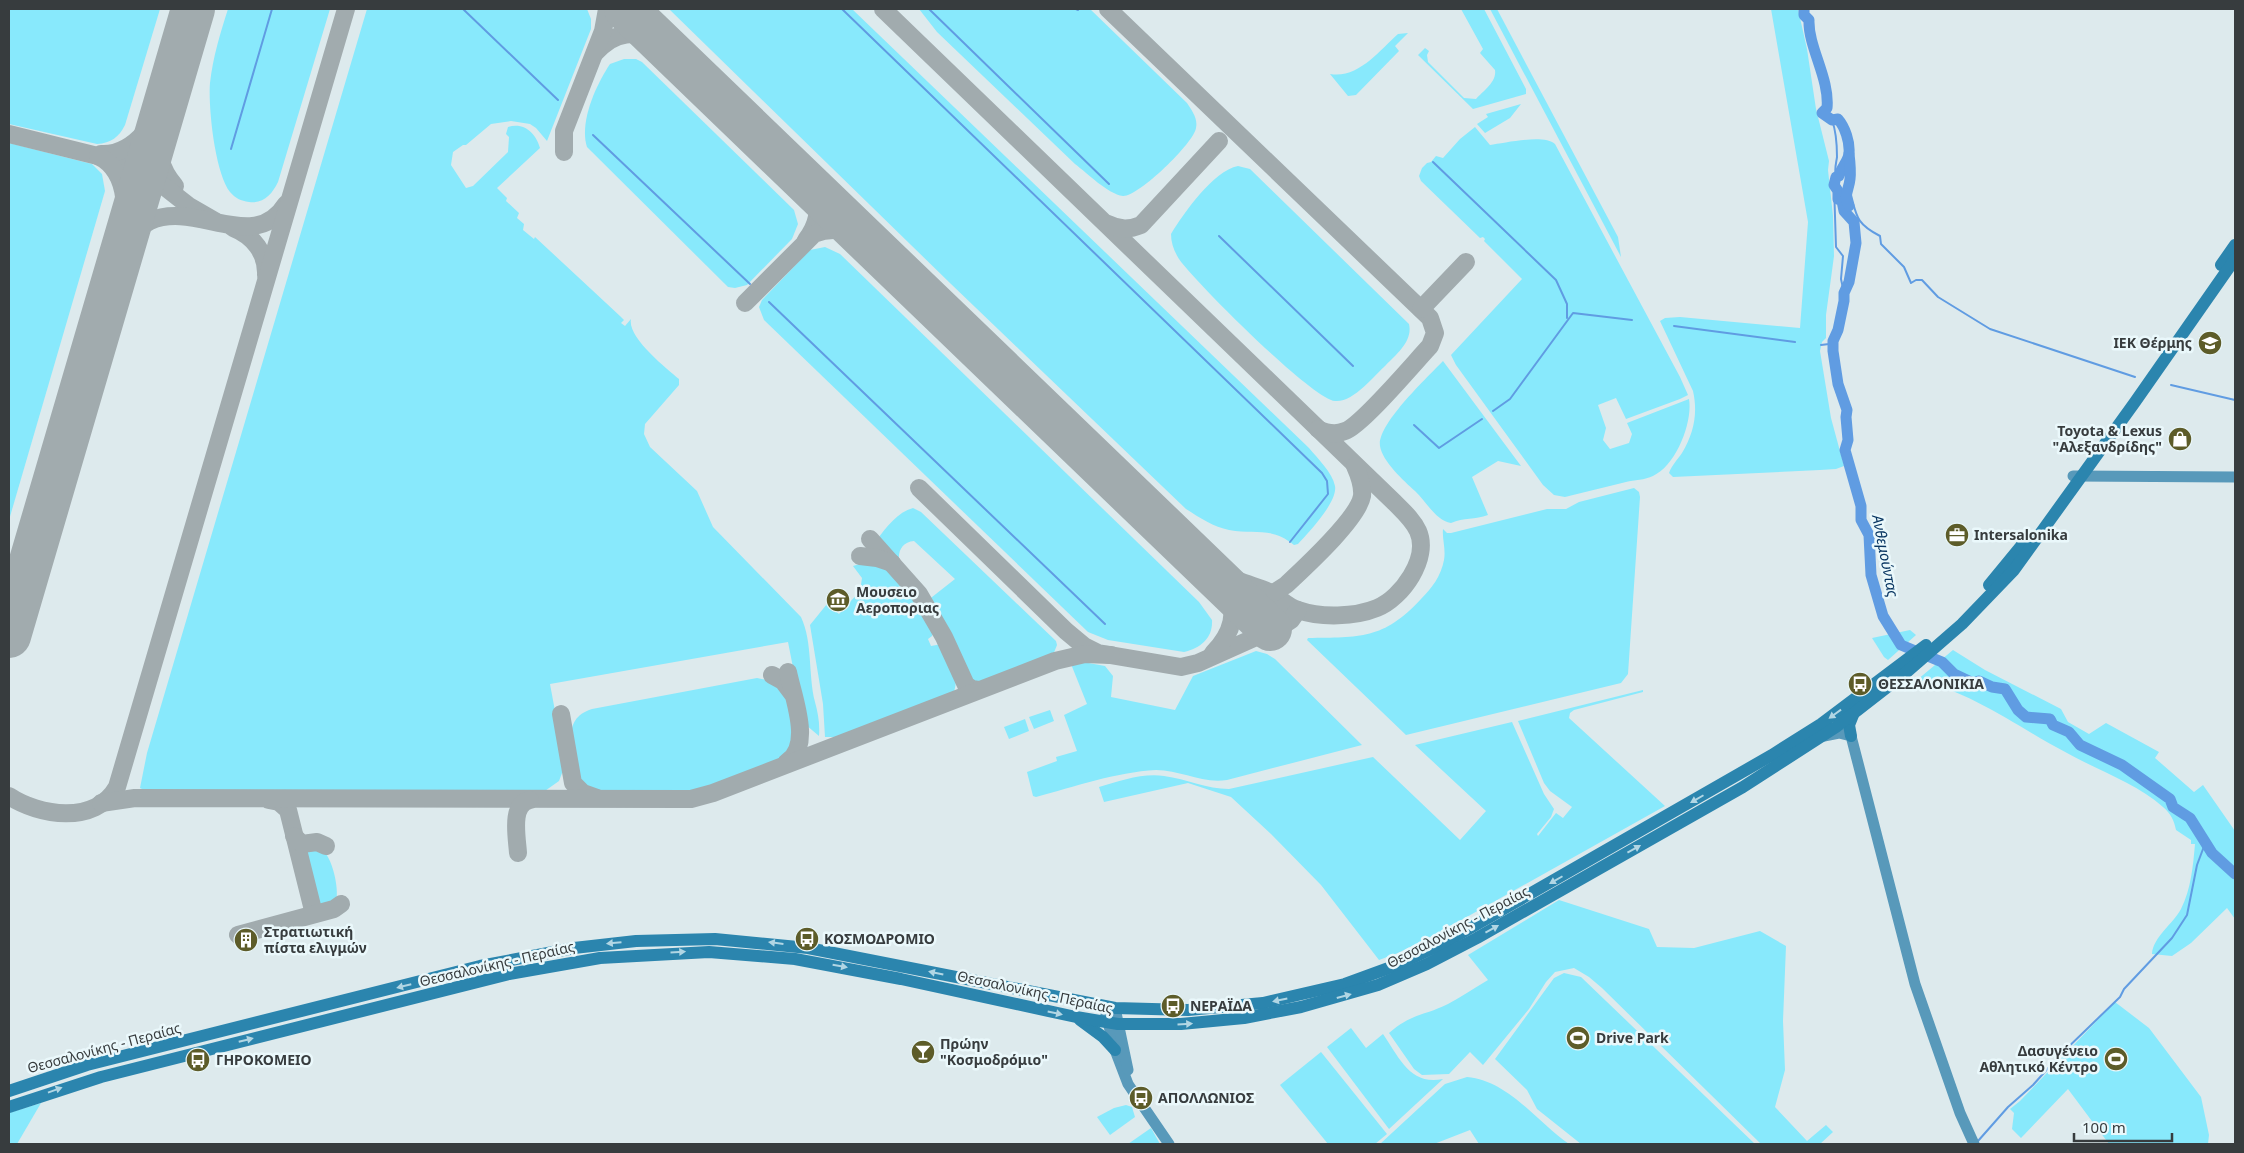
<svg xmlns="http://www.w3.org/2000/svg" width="2244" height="1153" font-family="'Noto Sans',sans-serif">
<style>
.green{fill:#88e9fc}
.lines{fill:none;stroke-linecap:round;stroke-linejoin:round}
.stream{stroke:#609ce2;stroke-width:2}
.river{stroke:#609ce2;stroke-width:11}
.taxiway{stroke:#a1abae;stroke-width:18}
.runway{stroke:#a1abae;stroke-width:44}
.secondary{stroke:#5899ba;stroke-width:11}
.primary{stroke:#2b85ae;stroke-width:12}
.oneway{fill:#b1d6e4}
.labels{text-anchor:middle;stroke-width:5;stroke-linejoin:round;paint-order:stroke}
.poi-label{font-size:14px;font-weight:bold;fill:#373c3e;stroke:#eaf8fb;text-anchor:start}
.street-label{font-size:14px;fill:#373c3e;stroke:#eaf8fb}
.water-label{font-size:15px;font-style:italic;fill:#083561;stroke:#eaf8fb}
</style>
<rect width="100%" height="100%" fill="#ddeaed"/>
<g class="green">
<path d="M 9,9 L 160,9 L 125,125 C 119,137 111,143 97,144 L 9,124 Z"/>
<path d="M 228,9 L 330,9 L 278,182 C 272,194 264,204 249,202 C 241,201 235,198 230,192 C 215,173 208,107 210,83 C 213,57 220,34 228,9 Z"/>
<path d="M 367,9 L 587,9 L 591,19 L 591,29 L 547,141 L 536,128 L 530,124 L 511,121 L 491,124 L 466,145 L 463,145 L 453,152 L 451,165 L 466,188 L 473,186 L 508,152 L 509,137 L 506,134 L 508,127 C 525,122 536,134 540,148 L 497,188 L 507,198 L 506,201 L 519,213 L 517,218 L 524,224 L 523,230 L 534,239 L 535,237 L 620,316 L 624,320 L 621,323 L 625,326 L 631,319 C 627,337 666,368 679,379 L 679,385 L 645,424 L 644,434 L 650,447 L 697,491 L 713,527 L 801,617 C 813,643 808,674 815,702 C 818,713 820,724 819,736 L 806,725 L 803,718 L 788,642 L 550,684 L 565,765 L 559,781 L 542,793 L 148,792 L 140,788 L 147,753 Z"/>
<path d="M 669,9 L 852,9 L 1309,448 C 1318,459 1332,472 1335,486 C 1338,502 1308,533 1298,544 L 1294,545 C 1271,526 1255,535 1229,530 C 1214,527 1200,518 1186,509 L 951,284 Z"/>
<path d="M 919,9 L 1090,9 L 1187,103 C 1192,111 1198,118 1196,128 C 1194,143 1138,197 1123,196 C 1108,194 1087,173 1075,164 L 937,32 Z"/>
<path d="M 1461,9 L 1484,9 L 1526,89 L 1526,94 L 1473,109 L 1418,55 L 1425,48 L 1429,51 L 1427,55 L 1428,62 L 1464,98 L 1476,99 C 1483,91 1497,82 1495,70 L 1480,53 L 1483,49 Z"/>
<path d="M 1490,9 L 1497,9 L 1618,237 L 1621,257 Z"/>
<path d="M 1771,9 L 1798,9 L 1807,49 L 1816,109 L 1829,161 L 1828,170 L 1833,216 L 1834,256 L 1826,315 L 1826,338 L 1822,342 L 1820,351 L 1831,418 L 1844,466 L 1836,469 L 1820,470 L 1673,477 L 1669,473 C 1672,465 1678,459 1682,453 C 1694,433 1698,413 1693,391 L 1660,321 L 1665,318 L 1680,317 L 1800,328 L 1808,222 Z"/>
<path d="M 1408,33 L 1395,46 L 1399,51 L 1356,95 L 1348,96 L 1330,74 C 1358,79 1379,51 1398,34 Z"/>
<path d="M 624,59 L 636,59 L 642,62 L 794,210 L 798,224 L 792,239 L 747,285 L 735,288 L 728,287 L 587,147 C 579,122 596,85 610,64 Z"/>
<path d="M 1521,104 L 1510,118 L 1485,133 L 1477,124 L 1488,117 L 1486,114 Z"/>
<path d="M 1475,127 L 1490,145 C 1505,143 1544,134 1555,144 L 1680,377 L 1688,395 L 1680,399 L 1626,419 L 1616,398 L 1598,405 L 1606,428 L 1603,440 L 1610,449 L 1629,443 L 1632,434 L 1627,423 L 1689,399 C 1693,422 1676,466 1653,476 C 1645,480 1634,480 1626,482 C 1606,487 1585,492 1565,497 L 1554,495 L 1543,485 L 1456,365 L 1451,355 L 1522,279 L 1484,241 L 1485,239 L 1483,237 L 1480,238 L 1421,181 L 1419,176 L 1422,168 L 1427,163 L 1431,162 L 1436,156 L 1443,158 L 1460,139 Z"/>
<path d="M 9,143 L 92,164 L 102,174 L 105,191 L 9,520 Z"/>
<path d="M 1238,166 L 1250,169 L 1409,324 C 1413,341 1397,354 1386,365 C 1374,376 1353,403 1335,401 C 1312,399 1195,282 1179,259 C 1174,251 1171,243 1171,234 C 1184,213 1213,171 1238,166 Z"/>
<path d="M 825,247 L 840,254 L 1199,602 L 1212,620 C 1213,638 1201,648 1184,652 L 1108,640 L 1088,632 L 764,320 L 759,307 L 762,300 L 810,250 Z"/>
<path d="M 1443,361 L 1521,466 L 1498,461 L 1472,477 L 1488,515 C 1475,520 1464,517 1451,523 C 1435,520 1426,501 1415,491 C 1404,481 1382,461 1380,446 C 1377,424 1428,377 1443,361 Z"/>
<path d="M 1634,488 L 1639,492 L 1640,497 L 1628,674 L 1621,683 L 1406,735 L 1307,640 L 1308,638 C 1360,637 1383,640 1421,599 C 1432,588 1441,576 1444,560 C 1446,549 1442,539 1443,529 L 1447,533 L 1451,533 L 1547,509 L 1566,509 L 1579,502 Z"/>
<path d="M 913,508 L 921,512 L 1056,641 L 1057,645 L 1053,655 L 974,686 L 968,681 L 945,631 L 927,601 L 955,579 L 914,541 C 903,542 898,550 899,560 L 895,562 L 877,540 C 886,527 898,512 913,508 Z"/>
<path d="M 863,563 L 887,566 L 905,585 L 900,592 L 902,595 L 907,592 L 913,594 L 934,629 L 932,636 L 928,639 L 931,646 L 942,644 C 955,654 959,677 954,692 L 840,737 L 825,737 L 823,704 L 810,625 L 827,604 L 839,614 L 860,591 L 862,578 L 853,566 Z"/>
<path d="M 1910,630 L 1916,635 L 1888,660 L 1884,657 L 1872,638 Z"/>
<path d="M 1953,650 L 1985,670 L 2061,709 L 2068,722 L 2089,734 L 2106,723 L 2159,752 L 2155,758 L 2194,792 L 2203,785 L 2235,831 L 2235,919 L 2227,908 L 2191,943 L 2172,956 L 2152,954 C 2153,937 2173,924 2181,909 C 2191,889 2193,866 2195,844 L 2191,844 L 2191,840 L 2176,830 C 2174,820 2171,814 2163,807 C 2138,784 2097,770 2067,753 C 2019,728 1971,691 1917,680 Z"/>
<path d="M 1256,651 L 1267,654 L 1275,659 L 1362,745 L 1227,780 C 1202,784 1181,770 1156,770 C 1116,772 1074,787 1036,797 L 1033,796 L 1027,772 L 1057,761 L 1056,757 L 1077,751 L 1064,715 L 1087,704 L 1071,664 L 1083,662 L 1105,666 L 1113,676 L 1111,697 L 1175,710 L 1193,676 Z"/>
<path d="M 757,678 L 777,682 L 783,687 L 790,701 L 795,740 L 790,751 L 779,761 L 702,790 L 686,793 L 602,793 C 593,792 585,787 579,780 C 575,775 575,767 574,761 C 570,739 566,717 592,709 Z"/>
<path d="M 1643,690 L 1643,692 L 1574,710 L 1570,713 L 1569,718 L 1665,806 L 1440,932 L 1398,953 L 1379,960 L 1321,885 L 1271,834 L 1231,797 L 1188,783 L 1104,802 L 1099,787 C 1120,781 1142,773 1164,776 C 1187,779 1207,789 1229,789 L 1373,757 L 1460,840 L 1486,811 L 1415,745 L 1512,722 L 1544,794 L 1554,809 L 1551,817 L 1537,834 L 1538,836 L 1556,813 L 1563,818 L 1572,807 L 1550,791 L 1544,783 L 1518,721 Z"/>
<path d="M 1050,710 L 1054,721 L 1034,729 L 1029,717 Z"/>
<path d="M 1025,719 L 1029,731 L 1009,739 L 1004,727 Z"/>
<path d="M 316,845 C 331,849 340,888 336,902 L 328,908 C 308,909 308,876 304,862 L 303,855 L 307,849 Z"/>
<path d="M 1559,900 L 1649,929 L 1657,947 L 1694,948 L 1760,931 L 1786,946 L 1783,1021 L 1785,1070 L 1775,1107 L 1807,1141 L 1826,1125 L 1833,1132 L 1820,1144 L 1761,1144 L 1602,988 L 1589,977 L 1574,968 L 1555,972 L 1546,982 L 1529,1009 L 1483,1065 L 1470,1052 L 1449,1074 L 1422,1075 L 1414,1069 L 1389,1033 C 1412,1013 1424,1016 1448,1004 C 1461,997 1474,988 1488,980 L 1468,955 Z"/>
<path d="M 1564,973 L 1581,977 L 1755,1144 L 1581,1144 L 1537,1109 L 1527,1090 L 1495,1059 L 1554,978 Z"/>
<path d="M 2115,1002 L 2149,1028 L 2201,1097 L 2209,1135 L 2208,1144 L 2109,1144 L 2068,1089 L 2021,1138 L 2012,1129 L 2014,1113 L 2010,1109 L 2020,1101 Z"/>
<path d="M 1351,1028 L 1366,1048 L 1383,1034 C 1399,1057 1410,1086 1443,1079 L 1389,1129 L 1327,1047 Z"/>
<path d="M 1321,1052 L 1387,1134 L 1375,1144 L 1328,1144 L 1280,1085 Z"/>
<path d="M 1467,1077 C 1509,1081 1536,1121 1569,1144 L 1479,1144 L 1470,1130 L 1434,1144 L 1380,1144 L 1445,1084 Z"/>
<path d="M 41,1103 L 17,1144 L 9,1144 L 9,1113 Z"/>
<path d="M 1126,1105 L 1132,1107 L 1135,1117 L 1110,1135 L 1097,1117 L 1114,1108 Z"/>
<path d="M 1151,1128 L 1160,1144 L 1128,1144 Z"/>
</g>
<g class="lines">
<g class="stream">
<path d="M 463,9 L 558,100"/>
<path d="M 842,9 L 1322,473 L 1327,481 L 1328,494 L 1290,542"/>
<path d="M 929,9 L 1109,184"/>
<path d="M 1076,9 L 1078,10"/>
<path d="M 1832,120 C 1836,131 1837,145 1837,157 C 1836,164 1834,170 1836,177"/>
<path d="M 593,135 L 750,284"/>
<path d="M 231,149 L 272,9"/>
<path d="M 1433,162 L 1556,280 L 1567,304 L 1567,318"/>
<path d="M 1834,185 L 1836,247 L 1843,256 L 1841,279 L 1844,293"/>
<path d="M 1849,188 C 1857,214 1853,222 1880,236 L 1881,244 L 1904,267 L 1911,283 L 1916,280 L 1922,280 L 1938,297 L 1990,329 L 2135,377"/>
<path d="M 1219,236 L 1353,366"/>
<path d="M 769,302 L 1105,624"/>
<path d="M 1674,326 L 1795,342"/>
<path d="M 1821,345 L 1829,344 L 1833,341"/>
<path d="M 2171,385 L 2235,400"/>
<path d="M 1493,411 L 1510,399 L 1573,313 L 1632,320"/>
<path d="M 1414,425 L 1439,448 L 1482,419"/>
<path d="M 1978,1141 L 2008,1107 L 2033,1085 L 2059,1056 L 2120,997 L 2124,989 L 2172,938 L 2187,915 L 2197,865 L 2206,841"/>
</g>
<g class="river">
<path d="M 1804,9 L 1804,15 L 1809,20 C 1808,47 1830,79 1827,108 L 1822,113 L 1832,120 L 1838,119 C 1845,127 1850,142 1849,153 C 1849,160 1841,168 1839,176 L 1836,177 L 1834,185 L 1838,191 L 1838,199 L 1842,201 L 1844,211 L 1854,222 L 1856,243 L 1849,282 L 1844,293 L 1844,301 L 1838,330 L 1833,341 L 1833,351 L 1838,384 L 1847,410 L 1846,417 L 1848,440 L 1845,450 L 1861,506 L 1861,520 L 1869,535 L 1871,575 L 1883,616 L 1901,645 L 1942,662 L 1954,674 L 1973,683 L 1979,681 L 1992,687 L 2005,689 L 2018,710 L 2026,717 L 2050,719 L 2053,725 L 2069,732 L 2080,745 L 2122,765 L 2170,799 L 2173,807 L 2190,818 L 2212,853 L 2235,874"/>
<path d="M 1849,206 C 1843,195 1849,190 1850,179 C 1851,171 1850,162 1849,154"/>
</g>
<g class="taxiway">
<path d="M 883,9 L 1394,502 C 1403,511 1413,520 1418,531 C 1430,558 1402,598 1377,608 C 1355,617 1321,618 1298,610 C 1287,607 1279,597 1269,592 C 1259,587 1248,585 1237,580 C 1220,572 1204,562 1189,551"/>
<path d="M 1108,9 L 1430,318 L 1435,333 L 1430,346 C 1414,363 1362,425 1345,431 C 1336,435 1326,433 1318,429"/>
<path d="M 595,53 C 617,29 634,31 662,43"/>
<path d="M 158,128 C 158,152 159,168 175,186"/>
<path d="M 9,134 L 138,166 L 189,206 L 215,221"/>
<path d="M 564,152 L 564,131 L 603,31 L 607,9"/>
<path d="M 101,154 C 135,156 160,117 169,89"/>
<path d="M 98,156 C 132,172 126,220 122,250"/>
<path d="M 1108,224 C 1119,230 1129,230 1141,225 L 1219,141"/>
<path d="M 233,228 C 253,236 267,253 266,275"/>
<path d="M 806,240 C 817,226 821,209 815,191"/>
<path d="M 121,252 C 129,241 137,227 150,221 C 196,200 254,255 286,204"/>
<path d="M 745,303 L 814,234 C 834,226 849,231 866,240"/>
<path d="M 1421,309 L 1466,262"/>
<path d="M 919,488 L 1066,631 L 1084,646 L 1098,653 L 1181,667 L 1198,663 L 1285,624 L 1291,620 L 1298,610"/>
<path d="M 870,539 L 919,594 L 944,637 L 966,685 L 972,689 L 978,690"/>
<path d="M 860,556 L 877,558 L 892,563"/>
<path d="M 1270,593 L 1275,592 L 1286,585 C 1305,567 1358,519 1362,496 C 1363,486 1359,475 1355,466"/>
<path d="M 1213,653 C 1232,634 1239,612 1226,587"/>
<path d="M 772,675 L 783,681 L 792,693"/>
<path d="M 561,714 L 573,783 L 583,793 L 597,798"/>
<path d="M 787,762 C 813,746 793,697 788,672"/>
<path d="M 9,796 C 39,816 95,825 117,787 L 346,9"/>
<path d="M 269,800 L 279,802 L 288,810 L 314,914"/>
<path d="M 101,803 L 135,798 L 691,799 L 713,793 L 1055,661 L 1085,654 L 1111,655"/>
<path d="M 294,836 L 302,844 L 317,842 L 326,846"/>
<path d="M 518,853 C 517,837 510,804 530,800"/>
<path d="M 238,935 L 334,909 L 341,904"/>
</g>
<g class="runway">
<path d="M 626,9 L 1270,629"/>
<path d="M 9,636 L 193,9"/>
</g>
<g class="secondary">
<path d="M 2073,476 L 2235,477"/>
<path d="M 1824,736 L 1839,733 L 1851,736 L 1915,984 L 1960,1113 L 1974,1144"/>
<path d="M 1104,1006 L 1115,1050 L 1128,1084 L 1169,1144"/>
<path d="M 1115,1008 L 1128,1070"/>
</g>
<g class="primary">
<path d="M 2221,265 L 2235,245"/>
<path d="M 1989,585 L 2026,540"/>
<path d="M 1851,736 L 1849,725 L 1853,715"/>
<path d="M 1080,1020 L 1103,1037 L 1115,1050"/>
<path d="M 9,1091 L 87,1065 L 480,966 L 574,948 L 636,941 L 715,939 L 808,948 L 1115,1008 L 1188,1010 L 1263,1003 L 1345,984 L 1397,965 L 1444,943 L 1772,755 L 1821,724 L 1926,645"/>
<path d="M 9,1107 L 101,1077 L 509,974 L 600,958 L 709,952 L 795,959 L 901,979 L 1076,1017 L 1118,1024 L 1181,1024 L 1244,1018 L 1301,1007 L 1378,985 L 1427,964 L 1477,938 L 1743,787 L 1836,727 L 1908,671 L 1962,624 L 2014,570 L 2135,402 L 2235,259"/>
</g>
</g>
<defs><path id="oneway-solid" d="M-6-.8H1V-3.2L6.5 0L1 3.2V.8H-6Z" transform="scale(1.25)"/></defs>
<g class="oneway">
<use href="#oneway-solid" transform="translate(1835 714) rotate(144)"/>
<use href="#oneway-solid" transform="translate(1697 799) rotate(150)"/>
<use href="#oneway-solid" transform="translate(1634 849) rotate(-29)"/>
<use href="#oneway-solid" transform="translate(1556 880) rotate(150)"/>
<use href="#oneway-solid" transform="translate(1492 929) rotate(-29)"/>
<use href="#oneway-solid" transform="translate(614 943) rotate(175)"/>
<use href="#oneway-solid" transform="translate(776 943) rotate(-173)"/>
<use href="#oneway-solid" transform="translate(678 952) rotate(-3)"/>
<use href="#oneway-solid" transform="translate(840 966) rotate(10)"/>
<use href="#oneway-solid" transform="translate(936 973) rotate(-168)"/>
<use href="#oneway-solid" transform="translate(404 986) rotate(166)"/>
<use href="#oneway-solid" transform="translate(1344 996) rotate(-15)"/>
<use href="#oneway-solid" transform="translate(1280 1000) rotate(168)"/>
<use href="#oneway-solid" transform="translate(1055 1013) rotate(12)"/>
<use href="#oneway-solid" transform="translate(1185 1024) rotate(-3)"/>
<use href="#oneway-solid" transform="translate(246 1040) rotate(-14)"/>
<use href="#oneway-solid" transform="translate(55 1090) rotate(-20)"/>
</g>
<defs>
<g id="school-disc" transform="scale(1.25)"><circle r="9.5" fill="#5d5c29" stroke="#eaf8fb"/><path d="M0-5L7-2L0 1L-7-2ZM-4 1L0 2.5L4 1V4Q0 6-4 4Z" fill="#fff"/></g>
<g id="shop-disc" transform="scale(1.25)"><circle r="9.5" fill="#5d5c29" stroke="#eaf8fb"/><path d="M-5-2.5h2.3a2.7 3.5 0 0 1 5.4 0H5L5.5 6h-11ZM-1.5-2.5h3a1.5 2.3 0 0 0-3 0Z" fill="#fff"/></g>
<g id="office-disc" transform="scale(1.25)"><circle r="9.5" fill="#5d5c29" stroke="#eaf8fb"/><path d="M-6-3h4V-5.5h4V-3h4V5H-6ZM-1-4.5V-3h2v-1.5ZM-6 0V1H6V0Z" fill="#fff"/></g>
<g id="museum-disc" transform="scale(1.25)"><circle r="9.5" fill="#5d5c29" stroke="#eaf8fb"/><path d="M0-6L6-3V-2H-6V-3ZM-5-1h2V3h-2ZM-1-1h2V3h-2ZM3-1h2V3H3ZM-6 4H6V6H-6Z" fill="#fff"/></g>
<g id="bus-disc" transform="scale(1.25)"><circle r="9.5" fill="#5d5c29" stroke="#eaf8fb"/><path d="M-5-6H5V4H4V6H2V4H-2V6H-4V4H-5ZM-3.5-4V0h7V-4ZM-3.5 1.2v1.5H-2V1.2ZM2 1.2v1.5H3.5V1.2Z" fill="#fff"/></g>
<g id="building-disc" transform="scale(1.25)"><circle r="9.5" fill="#5d5c29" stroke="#eaf8fb"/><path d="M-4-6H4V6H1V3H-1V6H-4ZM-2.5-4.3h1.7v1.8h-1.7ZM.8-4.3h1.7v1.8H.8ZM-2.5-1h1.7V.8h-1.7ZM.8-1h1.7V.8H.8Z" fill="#fff"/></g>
<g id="stadium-disc" transform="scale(1.25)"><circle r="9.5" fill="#5d5c29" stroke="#eaf8fb"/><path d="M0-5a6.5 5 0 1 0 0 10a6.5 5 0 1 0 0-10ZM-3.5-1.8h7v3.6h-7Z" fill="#fff"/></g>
<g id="bar-disc" transform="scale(1.25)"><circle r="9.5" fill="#5d5c29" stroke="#eaf8fb"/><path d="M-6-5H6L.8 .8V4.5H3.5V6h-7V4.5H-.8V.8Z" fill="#fff"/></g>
</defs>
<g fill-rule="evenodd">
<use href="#school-disc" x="2210" y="343"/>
<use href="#shop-disc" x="2180" y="439"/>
<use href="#office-disc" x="1957" y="535"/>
<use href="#museum-disc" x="838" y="600"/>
<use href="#bus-disc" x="1860" y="684"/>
<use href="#bus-disc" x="807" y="939"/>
<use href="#building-disc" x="246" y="940"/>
<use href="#bus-disc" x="1173" y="1006"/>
<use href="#stadium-disc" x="1578" y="1038"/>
<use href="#bar-disc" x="923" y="1052"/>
<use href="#stadium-disc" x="2116" y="1059"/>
<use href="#bus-disc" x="198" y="1060"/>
<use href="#bus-disc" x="1141" y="1098"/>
</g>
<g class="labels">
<g class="poi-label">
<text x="2192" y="348" text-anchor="end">ΙΕΚ Θέρμης</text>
<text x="2162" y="436" text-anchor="end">Toyota &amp; Lexus<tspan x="2162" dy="16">"Αλεξανδρίδης"</tspan></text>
<text x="1974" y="540">Intersalonika</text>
<text x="856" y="597">Μουσειο<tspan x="856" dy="16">Αεροποριας</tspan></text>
<text x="1878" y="689">ΘΕΣΣΑΛΟΝΙΚΙΑ</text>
<text x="264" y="937">Στρατιωτική<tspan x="264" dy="16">πίστα ελιγμών</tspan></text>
<text x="824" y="944">ΚΟΣΜΟΔΡΟΜΙΟ</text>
<text x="1190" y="1011">ΝΕΡΑΪΔΑ</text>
<text x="1596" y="1043">Drive Park</text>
<text x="940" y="1049">Πρώην<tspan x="940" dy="16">"Κοσμοδρόμιο"</tspan></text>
<text x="2098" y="1056" text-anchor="end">Δασυγένειο<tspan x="2098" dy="16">Αθλητικό Κέντρο</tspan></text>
<text x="216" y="1065">ΓΗΡΟΚΟΜΕΙΟ</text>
<text x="1158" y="1103">ΑΠΟΛΛΩΝΙΟΣ</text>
</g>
<g class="street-label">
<text transform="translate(1458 927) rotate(-28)" y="5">Θεσσαλονίκης - Περαίας</text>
<text transform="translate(497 964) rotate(-13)" y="5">Θεσσαλονίκης - Περαίας</text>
<text transform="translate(1035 992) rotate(12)" y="5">Θεσσαλονίκης - Περαίας</text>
<text transform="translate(104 1048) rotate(-15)" y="5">Θεσσαλονίκης - Περαίας</text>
</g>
<g class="water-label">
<text transform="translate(1885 556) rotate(79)" y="5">Ανθεμούντας</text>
</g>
</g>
<rect width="2244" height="1153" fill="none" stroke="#373c3e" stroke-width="20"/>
<path d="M2074 1133v8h98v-8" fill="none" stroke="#373c3e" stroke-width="2.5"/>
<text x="2082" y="1133" font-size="15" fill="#373c3e" stroke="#eaf8fb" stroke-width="4" paint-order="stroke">100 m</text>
</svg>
